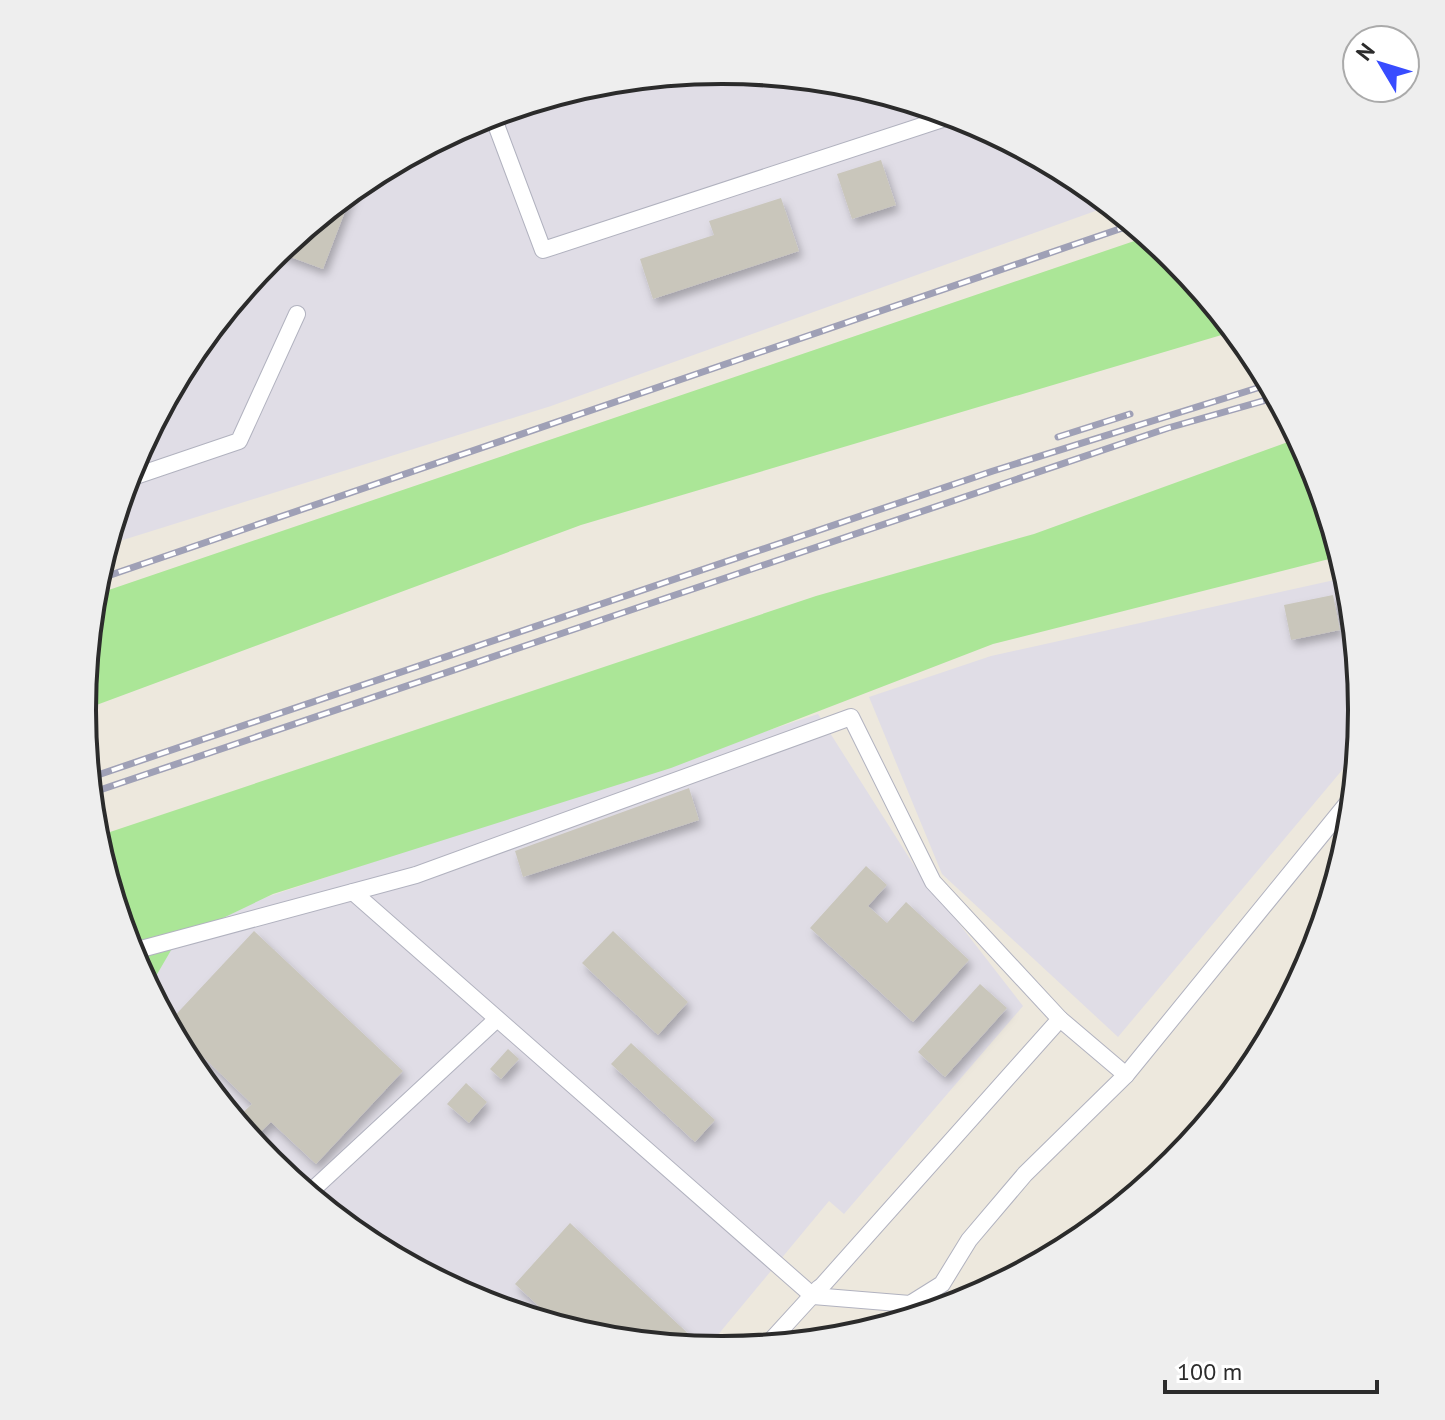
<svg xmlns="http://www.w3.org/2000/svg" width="1445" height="1420" font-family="'PT Sans',sans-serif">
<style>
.industrial{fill:#e0dde6}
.green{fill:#abe697}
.building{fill:#c9c6bb;filter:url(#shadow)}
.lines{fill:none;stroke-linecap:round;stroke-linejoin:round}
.minor-casing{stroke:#b1b2bf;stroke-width:18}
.minor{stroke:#fff;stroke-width:16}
.rail-casing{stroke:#9fa0b6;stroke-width:7}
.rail{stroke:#fff;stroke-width:4;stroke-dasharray:12;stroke-linecap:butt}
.rim{fill:none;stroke:#2b2b2b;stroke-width:4}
</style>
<defs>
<filter id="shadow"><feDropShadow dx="3.5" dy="6" stdDeviation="4" flood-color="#0004"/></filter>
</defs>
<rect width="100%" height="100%" fill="#ede8dd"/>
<g class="industrial">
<path d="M 723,70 L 848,82 L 968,119 L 1078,178 L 1112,205 L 551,406 L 107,545 L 131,465 L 191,354 L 270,257 L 367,178 L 478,119 L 598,82 Z"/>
<path d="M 1348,577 L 1362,710 L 1359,750 L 1118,1037 L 942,874 L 869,697 L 991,656 Z"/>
<path d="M 818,714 L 915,867 L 1023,1006 L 844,1214 L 829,1201 L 707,1348 L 597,1338 L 477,1301 L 367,1242 L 270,1162 L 190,1065 L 131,955 L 128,943 Z"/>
</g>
<g class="green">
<path d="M 1149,236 L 1175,258 L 1235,331 L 581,525 L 83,710 L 94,595 Z"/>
<path d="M 1299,438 L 1314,466 L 1341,556 L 993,644 L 671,768 L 273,894 L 177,940 L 149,988 L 131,954 L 95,837 L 816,596 L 1034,534 Z"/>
</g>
<g class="building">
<path d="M 881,160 L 896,205 L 852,219 L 837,174 Z"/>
<path d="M 354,188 L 323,269 L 277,252 Z"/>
<path d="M 781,198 L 799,251 L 653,299 L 640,259 L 714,235 L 709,221 Z"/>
<path d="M 1333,595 L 1340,630 L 1291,640 L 1284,605 Z"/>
<path d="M 689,788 L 699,820 L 523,877 L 515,851 Z"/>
<path d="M 866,866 L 887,885 L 868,906 L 887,923 L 906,902 L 969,960 L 913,1022 L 810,928 Z"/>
<path d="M 254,931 L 403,1071 L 316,1164 L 271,1122 L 252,1140 L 235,1120 L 252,1104 L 168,1023 Z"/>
<path d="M 613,931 L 688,1002 L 658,1035 L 582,963 Z"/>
<path d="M 980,984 L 1007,1008 L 945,1077 L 918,1052 Z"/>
<path d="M 631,1043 L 715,1120 L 695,1142 L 611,1064 Z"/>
<path d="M 508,1049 L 519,1059 L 501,1079 L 490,1069 Z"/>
<path d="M 466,1083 L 487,1102 L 469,1123 L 447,1104 Z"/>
<path d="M 570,1223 L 695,1340 L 688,1347 L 597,1338 L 561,1327 L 515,1284 Z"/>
</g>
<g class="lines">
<g class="minor-casing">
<g id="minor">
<path d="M 492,114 L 543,250 L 955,115"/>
<path d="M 127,479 L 239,441 L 297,314"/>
<path d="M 353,892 L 813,1296 L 910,1304 L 942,1284 L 969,1240 L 1025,1174 L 1126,1075"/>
<path d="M 130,952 L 416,875 L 851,717 L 933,882 L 1060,1019 L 813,1296"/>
<path d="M 1060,1019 L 1126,1075 L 1354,795"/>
<path d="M 308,1194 L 497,1019"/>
<path d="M 766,1346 L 819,1288"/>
</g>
</g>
<use href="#minor" class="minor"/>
<g class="rail-casing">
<g id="rail">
<path d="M 1058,437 L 1130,414"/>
<path d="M 96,580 L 1134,224"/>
<path d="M 89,778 L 993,471 L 1270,384"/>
<path d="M 91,793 L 1168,428 L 1277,397"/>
</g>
</g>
<use href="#rail" class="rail"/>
</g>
<path d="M0 0H1445V1420H0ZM96 710a626 626 0 1 1 1252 0a626 626 0 1 1-1252 0Z" fill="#eee" fill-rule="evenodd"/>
<path class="rim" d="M96 710a626 626 0 1 1 1252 0a626 626 0 1 1-1252 0Z"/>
<g transform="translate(1381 64) rotate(308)"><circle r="38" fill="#ffffff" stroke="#aaaaaa" stroke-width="2"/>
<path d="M0-6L14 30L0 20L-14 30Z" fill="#384cff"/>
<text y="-12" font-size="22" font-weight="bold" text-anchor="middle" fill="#2b2b2b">N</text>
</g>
<path d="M1165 1380v12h212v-12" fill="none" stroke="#2b2b2b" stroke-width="4"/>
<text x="1177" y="1380" font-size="24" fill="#2b2b2b" stroke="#ffffff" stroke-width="6" paint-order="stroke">100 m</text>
</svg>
